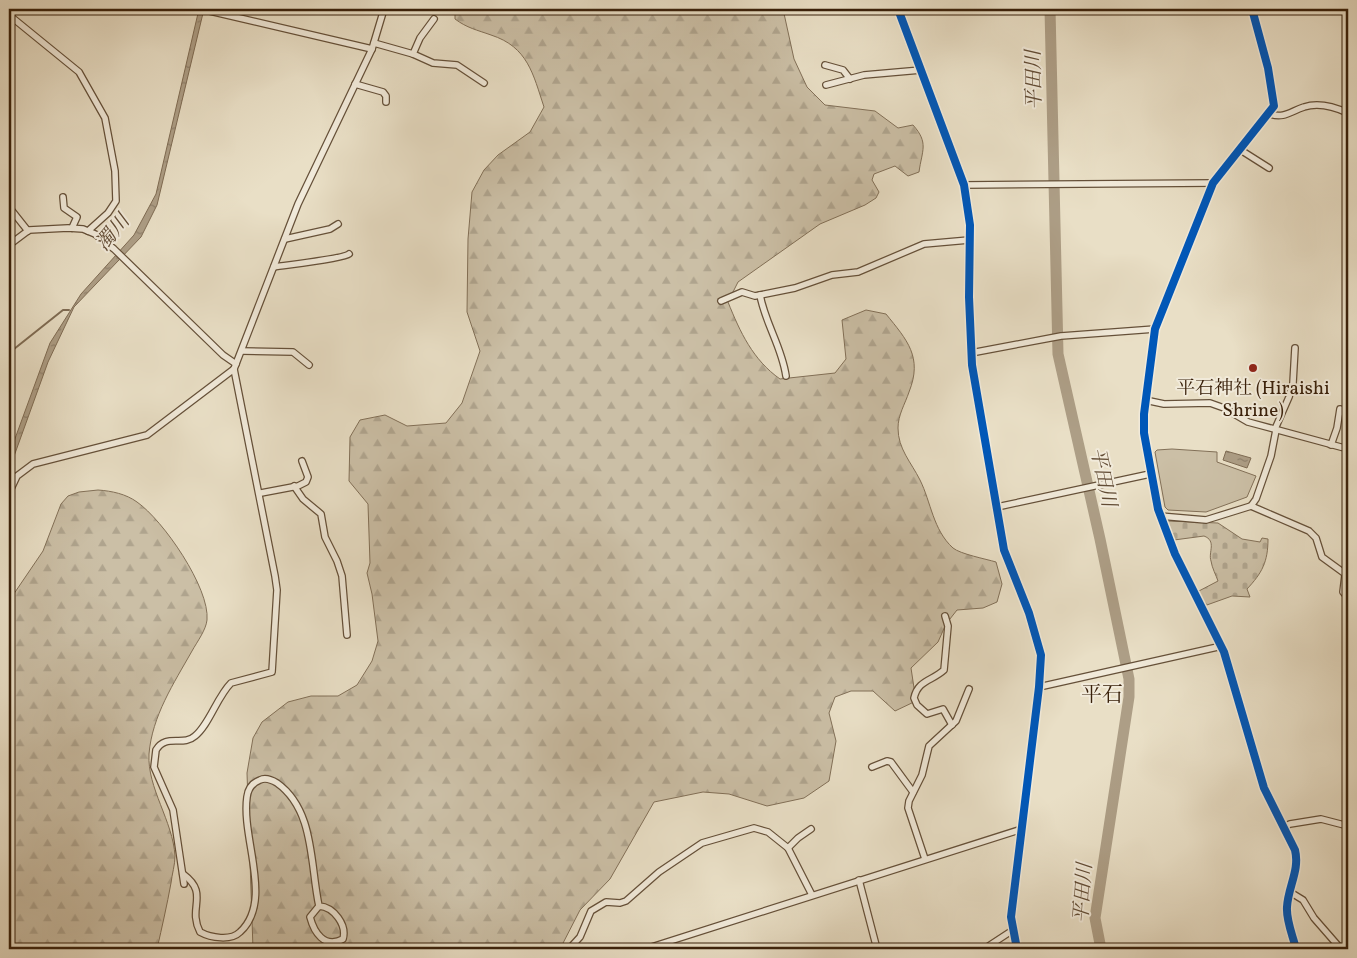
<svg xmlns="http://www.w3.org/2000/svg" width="1357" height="958" font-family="Vollkorn,'Noto Serif JP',serif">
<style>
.forest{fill:url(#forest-firs);stroke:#827058}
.cemetery{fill:url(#cemetery-stones);stroke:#827058}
.pitch{fill:#cbbfa6;stroke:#827058}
.water{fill:url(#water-ripples);stroke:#7f6c54}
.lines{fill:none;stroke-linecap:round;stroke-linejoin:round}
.stream{stroke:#7f6c54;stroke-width:2}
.river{stroke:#ad9e86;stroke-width:11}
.street-casing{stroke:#655039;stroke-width:8}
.secondary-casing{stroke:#39200a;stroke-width:9}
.street{stroke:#f1eada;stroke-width:5.5}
.secondary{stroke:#f1eada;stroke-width:8}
.cycleway-casing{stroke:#f1eada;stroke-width:11}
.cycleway{stroke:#0057b8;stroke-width:8}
.poi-dot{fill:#8f2418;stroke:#f1eada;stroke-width:2}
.labels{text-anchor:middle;stroke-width:4;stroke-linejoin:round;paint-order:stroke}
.poi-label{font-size:19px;fill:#39200a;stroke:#f1eada}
.water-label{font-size:20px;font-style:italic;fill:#624c35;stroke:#f1eada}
.quarter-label{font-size:21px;fill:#39200a;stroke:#f1eada}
</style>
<defs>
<pattern id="forest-firs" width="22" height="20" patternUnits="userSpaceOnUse" patternTransform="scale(1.25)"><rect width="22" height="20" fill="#cbbfa6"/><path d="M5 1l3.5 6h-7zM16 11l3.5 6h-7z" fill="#afa48e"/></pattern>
<pattern id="cemetery-stones" width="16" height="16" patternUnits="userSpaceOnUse" patternTransform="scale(1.25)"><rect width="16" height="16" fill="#cbbfa6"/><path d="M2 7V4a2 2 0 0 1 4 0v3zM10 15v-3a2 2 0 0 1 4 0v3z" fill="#afa48e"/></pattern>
<pattern id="water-ripples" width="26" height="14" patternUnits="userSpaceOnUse" patternTransform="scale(1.25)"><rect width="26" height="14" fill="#ad9e86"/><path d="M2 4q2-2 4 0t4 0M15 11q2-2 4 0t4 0" fill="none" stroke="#8e806c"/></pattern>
</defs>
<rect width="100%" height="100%" fill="#e9dfc6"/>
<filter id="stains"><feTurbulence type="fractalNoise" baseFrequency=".004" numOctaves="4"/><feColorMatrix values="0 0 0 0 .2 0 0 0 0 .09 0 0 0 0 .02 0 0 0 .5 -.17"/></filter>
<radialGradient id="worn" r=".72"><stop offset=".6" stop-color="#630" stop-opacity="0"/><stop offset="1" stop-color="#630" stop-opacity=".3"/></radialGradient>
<g class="forest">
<path d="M 455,9 L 783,9 L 794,59 L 807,87 L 825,105 L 875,111 L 898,128 L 913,125 C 929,143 922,150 919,172 L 908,176 L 895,166 L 874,174 L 872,180 L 879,192 L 876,198 L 865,205 L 820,224 L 738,282 L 728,302 C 740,332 753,360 780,379 L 835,373 L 846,359 L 842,320 L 866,310 L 886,314 C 907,340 923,357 909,392 C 905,404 898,415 898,428 C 898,449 911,462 920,480 C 931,502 933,530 953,548 C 960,554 986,559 996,562 L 1002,584 L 997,602 L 983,608 L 957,610 L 946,624 L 938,642 L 911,668 L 916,701 L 895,711 L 873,691 L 851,691 L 835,697 L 829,713 L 836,741 L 829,781 L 804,798 L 767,806 L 729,794 L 703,792 L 654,802 L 610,879 L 580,910 L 560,949 L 253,949 L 247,773 L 253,738 L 262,722 L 288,702 L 311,696 L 338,696 L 357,685 L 372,661 L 378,641 L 372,594 L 367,573 L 370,563 L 368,504 L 349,481 L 350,437 L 360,420 L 385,415 L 407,426 L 446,423 L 462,403 L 480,351 L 467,312 L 468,239 L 472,192 L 484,170 L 498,155 L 530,132 L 544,107 C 533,74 528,47 491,35 C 477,30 467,28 455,19 Z"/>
<path d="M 98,490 C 112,491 126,494 137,502 C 163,520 210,588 207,620 C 206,630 197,642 192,651 C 174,683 152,716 149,754 C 147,788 173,821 175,856 C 175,865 172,874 171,883 C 167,905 162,927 157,949 L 9,949 L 9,601 L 43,551 L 61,504 L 68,496 L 79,492 Z"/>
</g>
<path class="cemetery" d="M 1167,521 L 1218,523 L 1242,539 L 1260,542 L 1262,538 L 1268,539 C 1268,562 1262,573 1247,589 L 1250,597 L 1232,596 L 1204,606 L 1197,592 L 1218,581 C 1216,575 1212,568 1211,561 C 1208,552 1217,541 1204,536 L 1174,540 Z"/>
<path class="pitch" d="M 1172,449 L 1217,452 L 1217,462 L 1256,476 L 1247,497 L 1206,512 L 1168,510 L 1165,507 L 1155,452 L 1157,450 Z"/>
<g class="water">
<path d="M 199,9 L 204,9 L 157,205 L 141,237 L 74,307 L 48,362 L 9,470 L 9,455 L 50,343 L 81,294 L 134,235 L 156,194 Z"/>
<path d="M 1226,451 L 1251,458 L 1247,468 L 1223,460 Z"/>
</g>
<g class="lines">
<path class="stream" d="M 9,353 L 63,310 L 69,310"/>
<path class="river" d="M 1050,9 L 1058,354 L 1100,539 L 1129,679 L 1129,697 L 1095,918 L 1101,949"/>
<g class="street-casing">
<g id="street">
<path d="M 201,9 L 372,49"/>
<path d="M 1252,9 L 1268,68 L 1274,106 L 1213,183 L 1155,329 L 1144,414 L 1144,433 L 1158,509 L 1175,554 L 1224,652 L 1264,788 L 1295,850 C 1300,870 1288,887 1287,907 C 1286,921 1293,936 1296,949"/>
<path d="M 9,15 L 79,72 L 105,118 L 115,171 L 116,201 L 108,213 L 88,231"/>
<path d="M 374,43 L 413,54 L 433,63 L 457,65 L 484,83"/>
<path d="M 413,54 L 420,38 L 434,19"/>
<path d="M 825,65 L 843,70 L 850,79"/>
<path d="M 355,84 L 383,92 L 386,96 L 386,102"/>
<path d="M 826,85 L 864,75 L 921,70"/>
<path d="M 1270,114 C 1284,119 1291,111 1304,107 C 1319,102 1335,107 1348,113"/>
<path d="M 1239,149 L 1269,168"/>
<path d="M 964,185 L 1213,183"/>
<path d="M 63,197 L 64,208 L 77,217 L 72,228"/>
<path d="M 9,207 L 28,231"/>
<path d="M 285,239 L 330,229 L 338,224"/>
<path d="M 9,245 L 29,230 L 68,228 L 83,229 L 95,234 L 114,249 L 223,355 L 236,364"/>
<path d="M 274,267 C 286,265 343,259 349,254"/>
<path d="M 760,295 C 765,323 782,347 786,376"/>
<path d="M 721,301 L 742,292 L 755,296 L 795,288 L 832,275 L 858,272 L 924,244 L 969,240"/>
<path d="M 242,351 L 293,352 L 309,365"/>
<path d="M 971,353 L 1061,336 L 1155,329"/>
<path d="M 1145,400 L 1164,404 L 1210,403 L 1224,408 L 1248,422 L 1348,449"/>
<path d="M 1275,429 L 1289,397 L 1293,383 L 1295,348"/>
<path d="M 1331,445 L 1337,428 L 1340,409"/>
<path d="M 294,486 L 303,499 L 321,514 L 325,537 L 337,561 L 342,576 L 347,635"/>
<path d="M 9,493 L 17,476 L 33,464 L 147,435 L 234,369 L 298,204 L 372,49 L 384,9"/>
<path d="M 261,493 L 298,486 L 306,482 L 308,477 L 302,461"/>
<path d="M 1251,506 L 1309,531 L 1316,538 L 1322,557 L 1344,573"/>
<path d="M 997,507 L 1150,474"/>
<path d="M 1160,516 L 1206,520 L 1251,506 L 1256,499 L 1271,456 L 1276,430"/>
<path d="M 1348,550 L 1343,592 L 1348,598"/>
<path d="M 945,616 L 948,626 L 944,670 C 932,681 918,680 914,698 L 917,705 L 927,714 L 943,709 L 952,725"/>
<path d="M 1039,687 L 1222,646"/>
<path d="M 872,767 L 887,761 L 891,762 L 913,792"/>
<path d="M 1283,827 L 1290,824 L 1321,819 L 1348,826"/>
<path d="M 788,848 L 798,838 L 811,829"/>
<path d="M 925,859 L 908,808 L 909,801 L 922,775 L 929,746 L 956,721 L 969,689"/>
<path d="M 183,874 C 210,894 187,907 200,932 C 211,938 231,941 240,932 C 274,901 241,839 247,797 C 248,789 252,783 260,780 C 266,777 272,780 277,783 C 315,810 310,865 319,906 L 310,917 C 314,932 324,949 343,939 C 347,925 334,907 319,906"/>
<path d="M 859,880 L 877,949"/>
<path d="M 184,884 L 173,810 L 154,767 L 156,750 C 166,733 183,747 195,736 C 209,725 217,697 231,683 L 272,672 L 277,590 L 275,576 L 234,369"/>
<path d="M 1290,892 L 1303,900 L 1314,918 L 1341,949"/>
<path d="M 569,949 L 580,937 L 591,911 L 606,902 L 620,903 L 626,901 L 659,872 L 702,843 L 754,828 L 768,832 L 788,848 L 812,895"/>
<path d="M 645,949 L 1022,829"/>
<path d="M 984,949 L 1013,930"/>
</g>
</g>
<g class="secondary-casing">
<path id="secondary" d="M 898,9 L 964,185 L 970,225 L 969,297 L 972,365 L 1004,550 L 1029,613 L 1041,655 L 1039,687 L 1011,917 L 1017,949"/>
</g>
<use href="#street" class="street"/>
<use href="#secondary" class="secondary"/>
<g class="cycleway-casing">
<g id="cycleway">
<path d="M 898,9 L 964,185 L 970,225 L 969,297 L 972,365 L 1004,550 L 1029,613 L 1041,655 L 1039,687 L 1011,917 L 1017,949"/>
<path d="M 1252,9 L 1268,68 L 1274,106 L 1213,183 L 1155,329 L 1144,414 L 1144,433 L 1158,509 L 1175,554 L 1224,652 L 1264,788 L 1295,850 C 1300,870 1288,887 1287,907 C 1286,921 1293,936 1296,949"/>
</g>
</g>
<use href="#cycleway" class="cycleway"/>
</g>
<circle class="poi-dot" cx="1253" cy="368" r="5"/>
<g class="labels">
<g class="poi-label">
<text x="1253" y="394">平石神社 (Hiraishi<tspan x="1253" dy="22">Shrine)</tspan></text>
</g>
<g class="water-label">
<text transform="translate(1033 80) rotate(-91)" y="7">平田川</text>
<text transform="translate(112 232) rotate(-51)" y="7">濁川</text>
<text transform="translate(1104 477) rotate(78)" y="7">平田川</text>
<text transform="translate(1082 893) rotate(-86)" y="7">平田川</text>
</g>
<g class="quarter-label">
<text x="1102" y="701">平石</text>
</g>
</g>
<rect width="1357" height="958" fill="none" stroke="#e9dfc6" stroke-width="30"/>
<rect x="10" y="10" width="1337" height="938" fill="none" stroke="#39200a" stroke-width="2.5"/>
<rect x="15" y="15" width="1327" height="928" fill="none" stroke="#39200a"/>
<rect width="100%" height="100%" filter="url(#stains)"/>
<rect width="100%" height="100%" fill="url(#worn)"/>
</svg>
